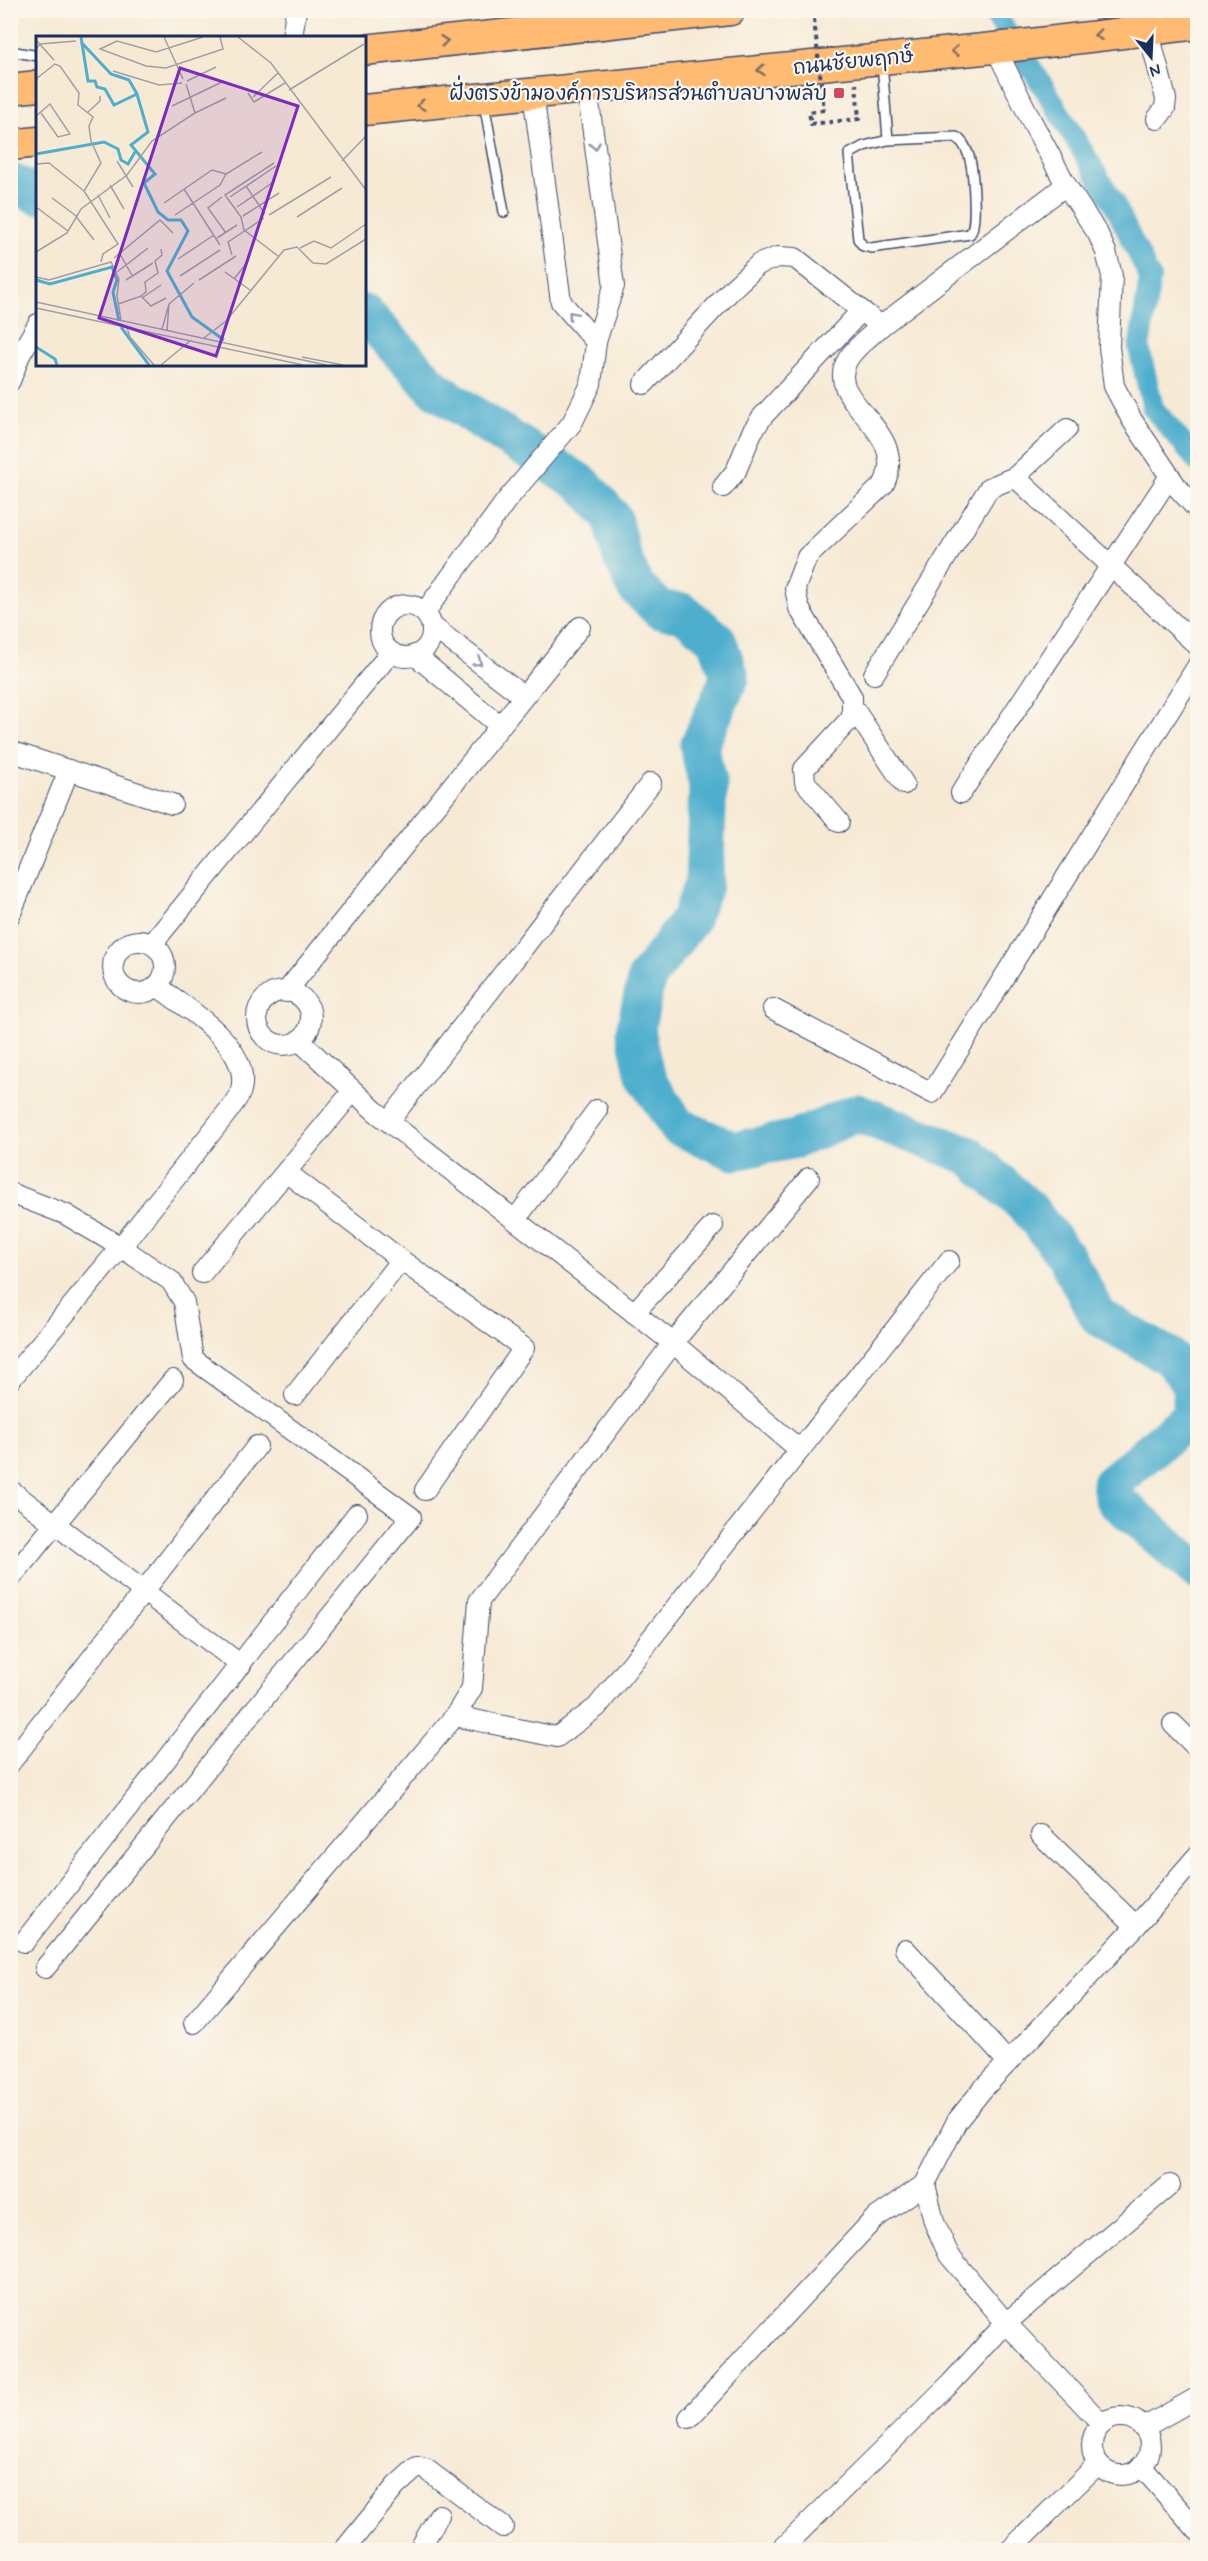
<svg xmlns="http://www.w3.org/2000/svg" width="1208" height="2561" font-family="Mynerve,'Playpen Sans Thai',sans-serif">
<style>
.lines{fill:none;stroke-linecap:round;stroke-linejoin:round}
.canal{stroke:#4eaecd;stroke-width:22}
.river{stroke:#4eaecd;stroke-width:39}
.service-casing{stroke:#3c4b70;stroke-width:12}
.minor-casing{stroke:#3c4b70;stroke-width:22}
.primary-casing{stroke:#3c4b70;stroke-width:33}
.path{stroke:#3c4b70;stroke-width:4;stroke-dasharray:4.5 4.5;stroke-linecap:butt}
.service{stroke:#fff;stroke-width:9}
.minor{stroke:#fff;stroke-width:20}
.primary{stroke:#febb71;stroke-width:30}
.path-bridge{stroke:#3c4b70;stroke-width:4;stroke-dasharray:4.5 4.5;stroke-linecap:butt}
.oneway{stroke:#816e67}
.oneway2{stroke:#8d97ae}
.poi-dot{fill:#d1495b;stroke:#fbf7ec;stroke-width:2}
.labels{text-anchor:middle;stroke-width:4.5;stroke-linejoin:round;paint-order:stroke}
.street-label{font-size:20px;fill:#1b2f5e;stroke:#fbf7ec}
.poi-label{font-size:20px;fill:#1b2f5e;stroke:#fbf7ec;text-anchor:end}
.inset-river{fill:none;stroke:#4eaecd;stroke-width:3}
.inset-road{fill:none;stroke:#9f9fa5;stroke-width:1.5}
.view{fill:#7b2cbf;fill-opacity:0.15;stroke:#7b2cbf;stroke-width:3}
.inset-edge{fill:none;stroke:#1b2f5e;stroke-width:3}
</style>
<rect width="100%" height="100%" fill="#fbf7ec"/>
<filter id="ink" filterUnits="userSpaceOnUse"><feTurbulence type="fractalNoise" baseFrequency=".0167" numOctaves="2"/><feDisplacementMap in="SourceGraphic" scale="12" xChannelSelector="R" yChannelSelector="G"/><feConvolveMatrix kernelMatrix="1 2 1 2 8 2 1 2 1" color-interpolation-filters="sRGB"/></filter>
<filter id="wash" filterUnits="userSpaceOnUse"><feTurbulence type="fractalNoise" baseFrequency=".008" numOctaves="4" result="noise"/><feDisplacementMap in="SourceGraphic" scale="24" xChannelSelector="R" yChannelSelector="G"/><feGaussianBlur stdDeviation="1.35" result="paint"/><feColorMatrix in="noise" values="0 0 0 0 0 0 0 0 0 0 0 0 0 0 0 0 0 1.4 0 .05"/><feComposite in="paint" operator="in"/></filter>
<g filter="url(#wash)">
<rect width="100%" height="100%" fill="#f7ead5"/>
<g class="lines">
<path class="canal" d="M 992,10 L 1043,86 L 1114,203 L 1150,278 L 1139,348 L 1153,408 L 1198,462"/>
<g class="river">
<path d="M 10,182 L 38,195"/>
<path d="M 364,313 L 434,388 L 491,427 L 584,485 L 612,517 L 621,554 L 635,586 L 660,610 L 682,612 L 717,640 L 730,677 L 699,746 L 708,786 L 704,884 L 689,921 L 647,977 L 635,1031 L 645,1075 L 677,1126 L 734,1151 L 796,1139 L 857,1113 L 970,1156 L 1030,1210 L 1066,1257 L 1099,1317 L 1168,1356 L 1191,1381 L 1192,1415 L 1111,1484 L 1114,1499 L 1198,1571"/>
</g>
</g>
</g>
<g filter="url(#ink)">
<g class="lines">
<g class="service-casing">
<g id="service">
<path d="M 10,51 L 38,56"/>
<path d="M 882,62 L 888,140 L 956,137 C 963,141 966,148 969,156 C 973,168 978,225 970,234 L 871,248 L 863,246 L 858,239 L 849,154 L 864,146 L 888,140"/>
<path d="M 484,103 L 504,212"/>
</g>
</g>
<g class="minor-casing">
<g id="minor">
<path d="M 1148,29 L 1166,99 L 1165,108 L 1157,119"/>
<path d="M 292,38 L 296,10"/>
<path d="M 995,47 L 1032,122 L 1066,185 L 1098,234 L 1106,252 L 1112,276 L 1109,347 L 1114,386 L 1132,420 L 1177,487 L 1198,510"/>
<path d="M 533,93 L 561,302 L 596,342 L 614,286 L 587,88"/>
<path d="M 10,381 L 20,355 L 38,324"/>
<path d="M 644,384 L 733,288 L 759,264 L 778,257 L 795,258 L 881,326 L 1066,185"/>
<path d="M 1015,477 L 1198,646"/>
<path d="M 723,487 L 736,471 L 752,432 L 763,416 L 861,311"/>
<circle cx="406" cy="631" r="26"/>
<path d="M 425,612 L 506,501 L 572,423 L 591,384 L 596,342"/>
<path d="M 433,627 L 523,696"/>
<path d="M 415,655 L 499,725"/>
<path d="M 874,674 L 989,488 L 1015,477 L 1067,429"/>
<path d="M 852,706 L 904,784"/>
<path d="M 10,751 L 172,804"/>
<path d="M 961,793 L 1170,476"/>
<path d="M 839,822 L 805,782 L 804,769 L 852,717 L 852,697 L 799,608 L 795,588 L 807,557 L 884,484 C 911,427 821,403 848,359 C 855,347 871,336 881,326"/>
<path d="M 10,915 L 69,770"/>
<circle cx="139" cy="967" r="26"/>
<path d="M 152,944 L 391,652"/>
<circle cx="284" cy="1018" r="27"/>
<path d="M 286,992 L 580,627"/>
<path d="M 773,1009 L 932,1093 L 1198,665"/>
<path d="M 299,1040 L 375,1111 L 673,1343 L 800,1450"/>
<path d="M 389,1121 L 651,783"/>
<path d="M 286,1172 L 401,1260 L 524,1348 L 425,1490"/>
<path d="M 10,1193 L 65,1214 L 121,1247 L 171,1281 L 184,1302 L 193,1359 L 411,1517 L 45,1968"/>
<path d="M 515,1220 L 597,1110"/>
<path d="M 202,1273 L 353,1091"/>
<path d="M 634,1313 L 713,1226"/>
<path d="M 10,1380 L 121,1247 L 229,1110 C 233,1104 240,1096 241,1090 C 252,1046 186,1008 157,986"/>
<path d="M 295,1395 L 401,1260"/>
<path d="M 10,1490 L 241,1665"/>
<path d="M 10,1579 L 173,1380"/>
<path d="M 455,1716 L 557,1737 L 597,1707 L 949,1261"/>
<path d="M 1173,1724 L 1198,1749"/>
<path d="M 10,1763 L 257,1446"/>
<path d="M 1041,1835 L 1136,1926"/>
<path d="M 24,1942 L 357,1514"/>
<path d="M 905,1949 L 1008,2062"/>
<path d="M 194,2023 L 455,1716 L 472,1688 L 479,1601 L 673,1343 L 809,1178"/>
<circle cx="1121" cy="2446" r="29"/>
<path d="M 689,2418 L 874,2219 L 925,2184"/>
<path d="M 1102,2424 L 1006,2323 L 949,2255 L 934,2222 L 925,2184 L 957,2121 L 982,2090 L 1136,1926 L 1198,1855"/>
<path d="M 1143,2428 L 1198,2397"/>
<path d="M 1141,2466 L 1198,2531"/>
<path d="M 344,2550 L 396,2486 L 417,2467 L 426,2469 L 503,2527"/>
<path d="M 419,2550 L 439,2515"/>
<path d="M 781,2550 L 951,2383 L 1006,2323 L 1170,2185"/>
<path d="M 1010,2550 L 1098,2464"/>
</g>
</g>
<g class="primary-casing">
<g id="primary">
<path d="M 364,50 L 730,10"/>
<path d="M 10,89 L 38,86"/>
<path d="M 364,110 L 1014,46 L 1198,24"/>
<path d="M 10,145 L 38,142"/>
</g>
</g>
<path class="path" d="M 824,110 L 809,112 L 811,124 L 859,119 L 856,84"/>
<use href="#service" class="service"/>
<use href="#minor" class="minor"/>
<use href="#primary" class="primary"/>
<path class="path-bridge" d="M 813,10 L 824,110"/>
</g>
<defs><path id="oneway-chevron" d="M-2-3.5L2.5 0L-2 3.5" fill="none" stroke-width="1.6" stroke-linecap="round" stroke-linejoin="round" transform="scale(1.5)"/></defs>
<g class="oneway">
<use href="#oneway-chevron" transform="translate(1098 35) rotate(173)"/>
<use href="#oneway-chevron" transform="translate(444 41) rotate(-6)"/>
<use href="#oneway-chevron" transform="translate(955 51) rotate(175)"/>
<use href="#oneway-chevron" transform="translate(761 70) rotate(174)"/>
<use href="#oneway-chevron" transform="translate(421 105) rotate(174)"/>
</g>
<g class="oneway2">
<use href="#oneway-chevron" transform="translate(595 146) rotate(82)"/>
<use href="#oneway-chevron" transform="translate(572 315) rotate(-131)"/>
<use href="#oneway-chevron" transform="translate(478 662) rotate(37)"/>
</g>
</g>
<rect class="poi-dot" x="833" y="87" width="12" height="12" rx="3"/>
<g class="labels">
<g class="street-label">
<text transform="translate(853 61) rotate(-6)" y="7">ถนนชัยพฤกษ์</text>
</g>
<g class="poi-label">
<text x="827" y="100">ฝั่งตรงข้ามองค์การบริหารส่วนตำบลบางพลับ</text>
</g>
</g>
<g transform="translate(36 36)">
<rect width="330" height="330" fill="#f7ead5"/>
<path class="inset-river" d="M 45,1 L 52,45 L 59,45 L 61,51 L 69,53 L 78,69 L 101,58 L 112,96 L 95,109 L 119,138 L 108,147 L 122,176 L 132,184 L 145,184 L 152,195 L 131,235 L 156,281 L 188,304M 45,6 L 75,38 L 93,44 L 101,58M 0,118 L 68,106 L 82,113 L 85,124 L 92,128 L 99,116M 0,244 L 14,248 L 76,231 L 81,244 L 77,256 L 83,285M 85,291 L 113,329M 0,311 L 19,323 L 21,329"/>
<path class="inset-road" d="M 128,1 L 147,43M 167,1 L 120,16 L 81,5 L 64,13 L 110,30 L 130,32 L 187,13 L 184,1M 202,1 L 235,27 L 330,154M 0,4 L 18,24M 0,13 L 4,8 L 40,5M 77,35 L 123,49 L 146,47M 0,43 L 19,28 L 24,30 L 43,57 L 42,69 L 57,81 L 53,90 L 55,105 L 65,127 L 48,155 L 82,208 L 67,218 L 65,226M 151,45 L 180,31M 253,54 L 328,8M 212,57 L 218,66 L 249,47M 217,61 L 242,37M 136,70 L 188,45M 52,76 L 64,65 L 64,60M 159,77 L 190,62M 0,80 L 14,68 L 34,98 L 22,101 L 5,77M 81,125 L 97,151M 306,125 L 330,100M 238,127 L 189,159 L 205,181 L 208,194 L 242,220M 0,128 L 13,127 L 48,155M 74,149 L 88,173M 210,150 L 229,178M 148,153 L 184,209M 62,159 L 74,182M 186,161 L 172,172 L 190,197M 194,161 L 240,130M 16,162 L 39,179 L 58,204M 128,167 L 176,134 L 190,138M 0,171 L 32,195M 201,171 L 236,147M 139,179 L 184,149 L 190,138 L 226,116M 233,179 L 295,141M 207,180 L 243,157M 261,181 L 306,152M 181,202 L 201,189M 264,212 L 278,205 L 295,212 L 330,188M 0,216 L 31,197 L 45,173 L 91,139 L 116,105 L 159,77 L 150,48M 84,218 L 97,241M 196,219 L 192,206 L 228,182M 78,222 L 124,184 L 137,197M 142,223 L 178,199M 81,236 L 112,212M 189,236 L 214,254M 144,240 L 184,214M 0,241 L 13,244 L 75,226 L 83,243 L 81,260 L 85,284M 198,243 L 213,224M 90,244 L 117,227M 163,244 L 200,220 L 196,223M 105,260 L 110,256 L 109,246 L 122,237 L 119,225 L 126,219 L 125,213M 106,262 L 125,249M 0,266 L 290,329M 82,268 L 105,260 L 115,270 L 130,262M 133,268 L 158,247M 0,272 L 267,329M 91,292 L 94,301 L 118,329M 126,293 L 133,268 L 131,294M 168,302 L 190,285 L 248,214 L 261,211 L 277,227 L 290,228 L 330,203M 266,321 L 307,329M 125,329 L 154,305"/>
<path class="view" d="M 144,32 L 262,70 L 180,320 L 63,282 Z"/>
<rect width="330" height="330" class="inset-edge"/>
</g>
<rect width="1208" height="2561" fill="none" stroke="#fbf7ec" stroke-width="36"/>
<g transform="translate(1151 57) rotate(162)" stroke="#fbf7ec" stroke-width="4.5" paint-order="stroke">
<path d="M0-4.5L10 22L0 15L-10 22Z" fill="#1b2f5e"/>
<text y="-9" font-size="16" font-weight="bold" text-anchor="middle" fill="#1b2f5e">N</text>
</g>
</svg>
